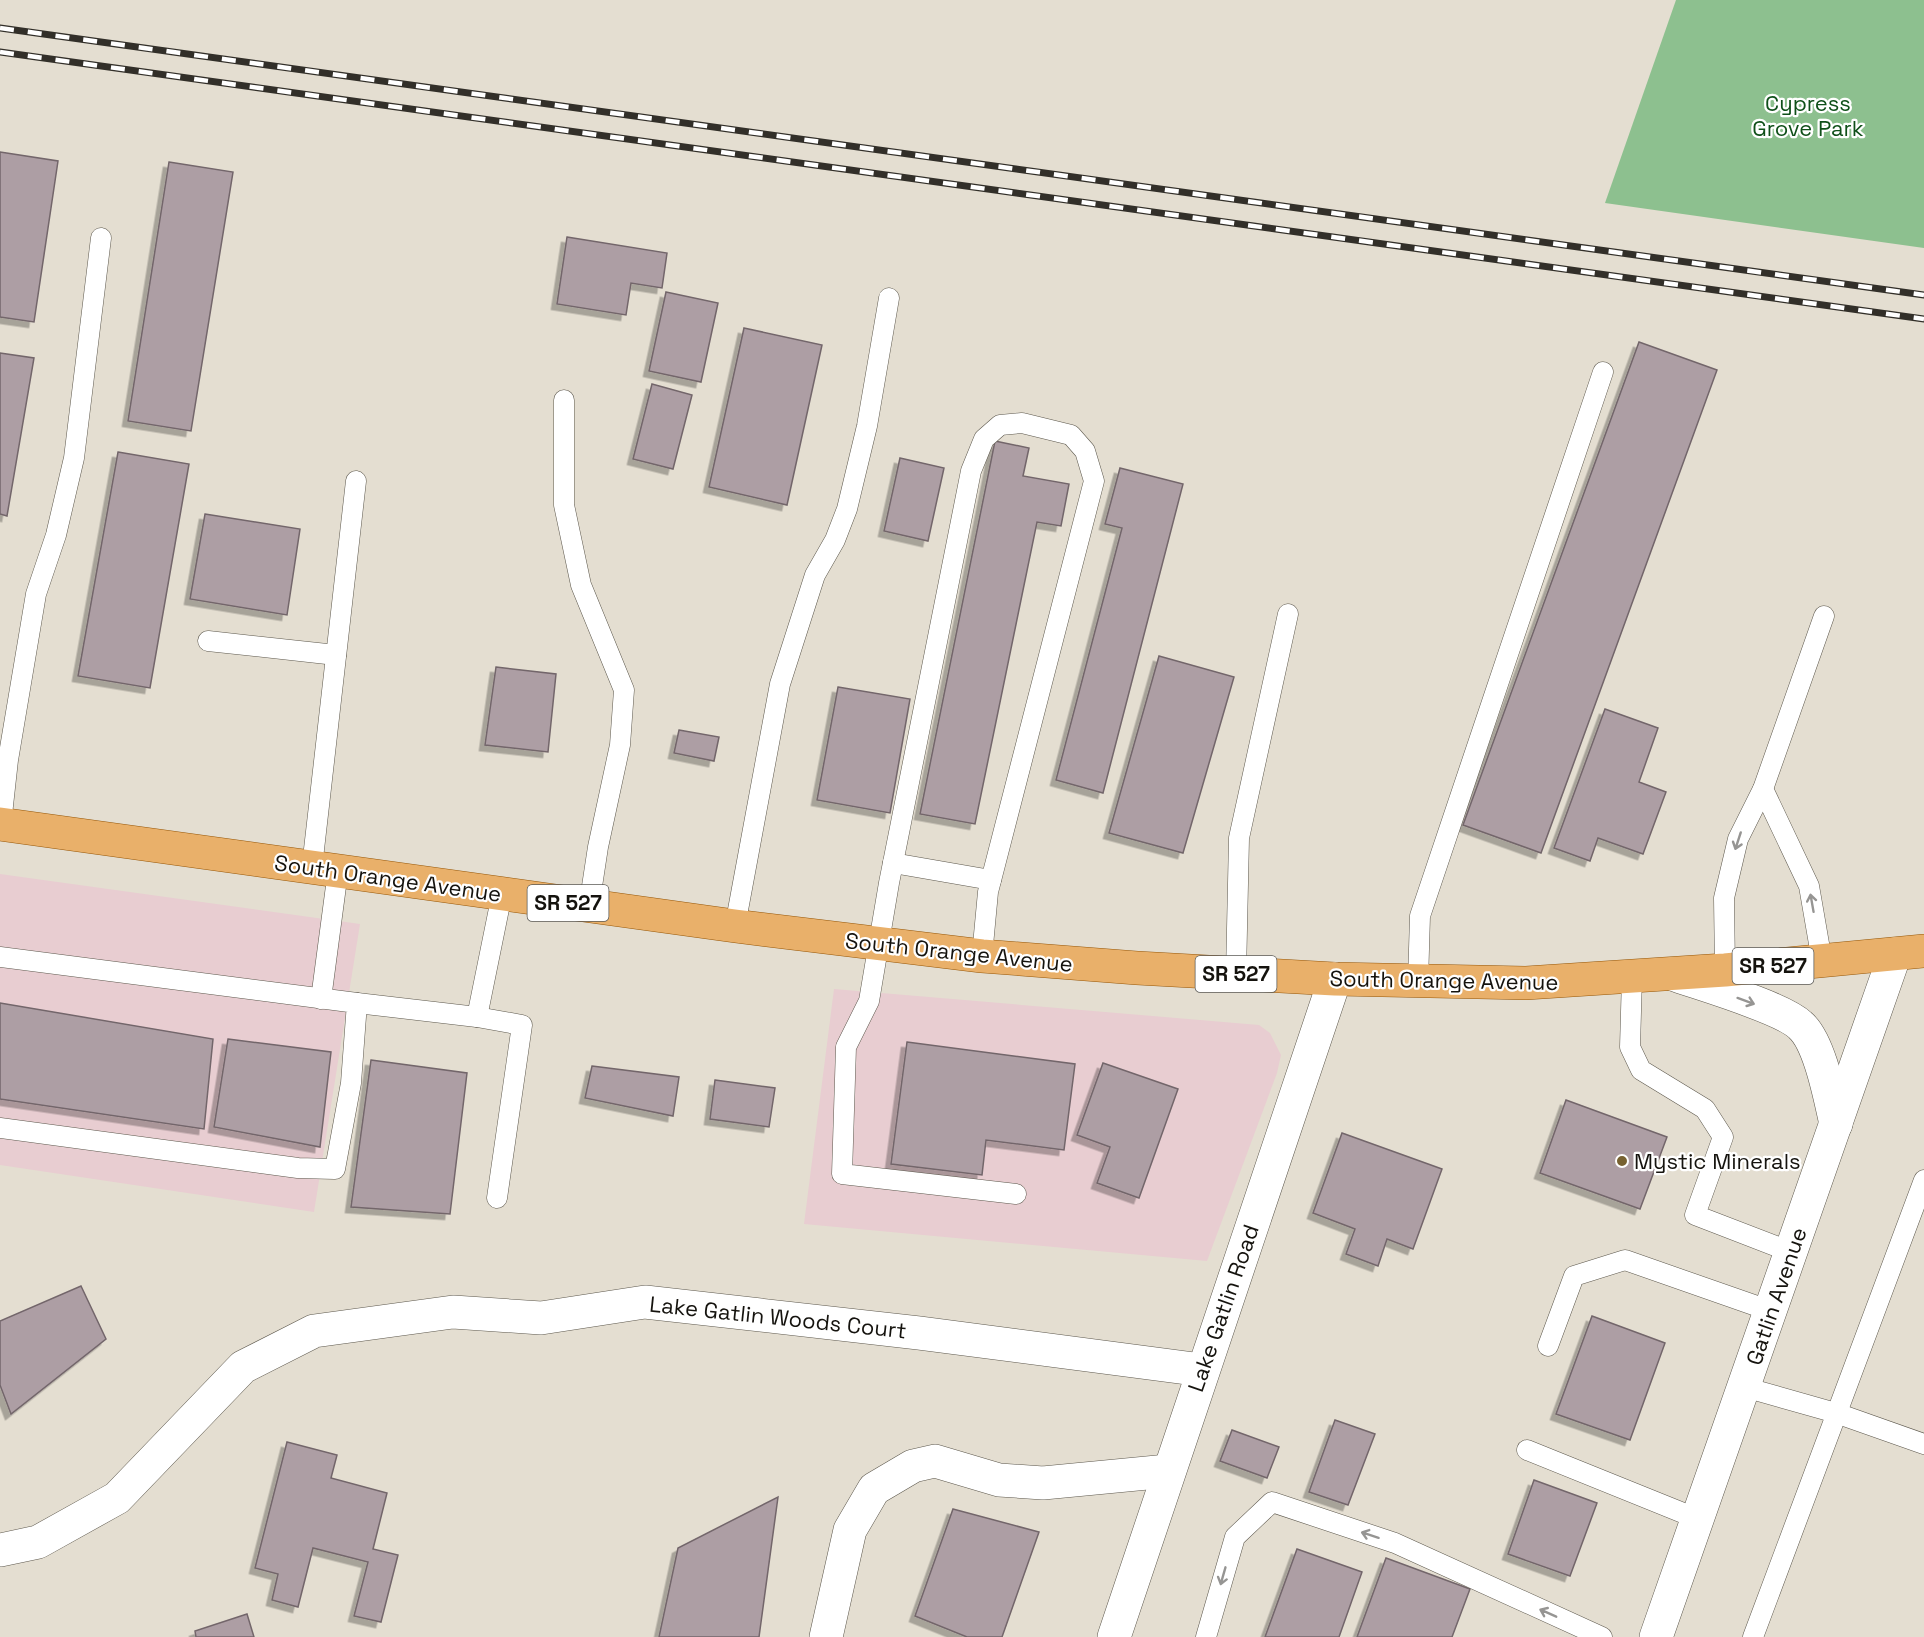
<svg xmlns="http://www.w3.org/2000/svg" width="1924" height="1637" font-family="'Space Grotesk',sans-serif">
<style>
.commercial{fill:#e8cdd1}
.green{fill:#8dc08f}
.building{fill:#ad9ea4;stroke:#73666b;stroke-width:1.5;filter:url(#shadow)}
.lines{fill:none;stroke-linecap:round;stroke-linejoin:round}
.lane-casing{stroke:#5d584d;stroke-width:21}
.street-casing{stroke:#5d584d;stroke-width:34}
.secondary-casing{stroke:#5d584d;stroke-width:34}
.primary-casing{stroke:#965709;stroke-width:34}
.lane{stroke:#fff;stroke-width:20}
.street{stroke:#fff;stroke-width:33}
.secondary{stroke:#fff;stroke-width:33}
.primary{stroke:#e9b06a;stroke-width:33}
.rail-casing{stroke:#322f29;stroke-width:7}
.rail{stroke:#fff;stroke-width:4.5;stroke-dasharray:14;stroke-linecap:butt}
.oneway{stroke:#969593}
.poi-dot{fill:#776231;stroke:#fff;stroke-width:2}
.labels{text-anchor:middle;stroke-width:4.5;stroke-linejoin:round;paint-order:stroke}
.shield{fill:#fff;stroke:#5b5a56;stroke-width:1.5}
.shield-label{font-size:21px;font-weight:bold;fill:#15130e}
.park-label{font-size:22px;fill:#0f5019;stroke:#fff}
.street-label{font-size:22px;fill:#15130e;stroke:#fff}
.poi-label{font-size:22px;fill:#15130e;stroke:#fff;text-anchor:start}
</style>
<defs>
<filter id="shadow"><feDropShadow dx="-5.5" dy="5.5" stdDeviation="0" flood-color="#0004"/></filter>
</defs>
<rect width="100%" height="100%" fill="#e4ded1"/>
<g class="commercial">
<path d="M 0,874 L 360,924 L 314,1212 L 0,1165 Z"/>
<path d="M 834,989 L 1259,1025 L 1270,1033 L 1281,1055 L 1277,1073 L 1207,1261 L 804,1224 Z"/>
</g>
<path class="green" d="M 1676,0 L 1924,0 L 1924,248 L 1605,203 Z"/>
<g class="building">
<path d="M 0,152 L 58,161 L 34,322 L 0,317 Z"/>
<path d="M 169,162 L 233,172 L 191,431 L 128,421 Z"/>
<path d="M 567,237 L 667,253 L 662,288 L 631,283 L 626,315 L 557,304 Z"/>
<path d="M 666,292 L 718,303 L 701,382 L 649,371 Z"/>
<path d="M 744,328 L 822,345 L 787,505 L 709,487 Z"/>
<path d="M 1639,342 L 1717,370 L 1541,853 L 1463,825 Z"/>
<path d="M 0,353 L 34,358 L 7,516 L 0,514 Z"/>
<path d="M 652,384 L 692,395 L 673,469 L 633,459 Z"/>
<path d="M 995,441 L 1029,448 L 1023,476 L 1069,484 L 1061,526 L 1037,522 L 975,824 L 920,814 Z"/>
<path d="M 118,452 L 189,464 L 150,688 L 78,676 Z"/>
<path d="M 900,458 L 944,468 L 928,541 L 884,531 Z"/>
<path d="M 1120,468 L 1183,484 L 1103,793 L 1056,780 L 1122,528 L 1105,524 Z"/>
<path d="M 205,514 L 300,529 L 287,615 L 190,599 Z"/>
<path d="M 1159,656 L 1234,677 L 1183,853 L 1109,833 Z"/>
<path d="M 496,667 L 556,674 L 548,752 L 485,745 Z"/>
<path d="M 838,687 L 910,699 L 890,813 L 817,800 Z"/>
<path d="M 1605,709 L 1658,728 L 1639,782 L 1666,792 L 1643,854 L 1598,838 L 1590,861 L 1554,848 Z"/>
<path d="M 679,730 L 719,737 L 714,761 L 674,753 Z"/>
<path d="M 0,1003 L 213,1039 L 204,1129 L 0,1099 Z"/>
<path d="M 228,1039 L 331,1052 L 320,1147 L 214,1127 Z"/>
<path d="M 907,1042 L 1075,1064 L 1064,1150 L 986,1140 L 982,1175 L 891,1164 Z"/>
<path d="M 371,1060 L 467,1073 L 450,1214 L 351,1207 Z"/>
<path d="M 1103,1063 L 1178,1089 L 1139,1198 L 1097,1183 L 1110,1147 L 1077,1135 Z"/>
<path d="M 592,1066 L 679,1077 L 673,1116 L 585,1098 Z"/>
<path d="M 715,1080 L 775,1088 L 769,1127 L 710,1119 Z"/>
<path d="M 1566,1100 L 1667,1137 L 1640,1209 L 1540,1173 Z"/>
<path d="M 1342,1133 L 1442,1169 L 1413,1249 L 1387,1239 L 1378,1266 L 1346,1254 L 1355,1229 L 1313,1213 Z"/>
<path d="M 81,1286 L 106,1339 L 11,1414 L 0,1385 L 0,1321 Z"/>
<path d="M 1592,1316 L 1665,1343 L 1630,1440 L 1556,1414 Z"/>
<path d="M 1335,1420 L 1375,1434 L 1348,1505 L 1309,1492 Z"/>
<path d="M 1232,1430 L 1279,1447 L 1267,1478 L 1220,1461 Z"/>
<path d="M 287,1442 L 337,1455 L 331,1478 L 387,1493 L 373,1549 L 398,1555 L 381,1622 L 354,1616 L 368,1562 L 313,1548 L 298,1607 L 272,1600 L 278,1574 L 255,1568 Z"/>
<path d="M 1534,1480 L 1597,1503 L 1570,1576 L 1508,1554 Z"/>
<path d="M 778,1497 L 759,1637 L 659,1637 L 678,1548 Z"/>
<path d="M 953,1509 L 1039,1532 L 1002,1637 L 967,1637 L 915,1616 Z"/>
<path d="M 1297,1549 L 1362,1572 L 1339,1637 L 1265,1637 Z"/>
<path d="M 1386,1558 L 1470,1589 L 1452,1637 L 1357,1637 Z"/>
<path d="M 247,1614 L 254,1637 L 196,1637 L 195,1631 Z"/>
</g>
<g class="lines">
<g class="lane-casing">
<g id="lane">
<path d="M 564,400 L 564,505 L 581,585 L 624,690 L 620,745 L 598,847 L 589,906"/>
<path d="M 208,641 L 336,655"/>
<path d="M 1763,789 L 1809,886 L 1822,961"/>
<path d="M 1,824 L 8,760 L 36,594 L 56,535 L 74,458 L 101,238"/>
<path d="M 893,863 L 991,880"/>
<path d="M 312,867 L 356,481"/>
<path d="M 735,926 L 780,684 L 815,575 L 835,540 L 847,509 L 867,426 L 889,298"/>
<path d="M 982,956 L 988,892 L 1094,481 L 1085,451 L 1071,435 L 1022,423 L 1000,425 L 984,439 L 971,471 L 889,883 L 869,1001 L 846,1047 L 842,1174 L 1016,1194"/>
<path d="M 0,957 L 357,1003 L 351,1083 L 335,1169 L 298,1168 L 0,1128"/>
<path d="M 1725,970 L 1724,898 L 1738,839 L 1763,789 L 1824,616"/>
<path d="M 1236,974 L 1239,838 L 1288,614"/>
<path d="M 1632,977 L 1630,1047 L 1641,1070 L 1705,1109 L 1723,1137 L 1695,1215 L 1791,1252"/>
<path d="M 1418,982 L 1420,916 L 1603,372"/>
<path d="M 321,999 L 338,871"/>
<path d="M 357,1003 L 477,1017 L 502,894"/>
<path d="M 477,1017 L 522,1025 L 497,1198"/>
<path d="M 1548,1346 L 1574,1276 L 1625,1260 L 1771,1311"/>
<path d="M 1744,1387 L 1836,1413 L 1924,1444"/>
<path d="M 1527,1450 L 1698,1519"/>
<path d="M 1206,1637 L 1235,1537 L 1272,1502 L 1395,1543 L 1602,1637"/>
<path d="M 1753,1637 L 1924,1180"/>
</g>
</g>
<g class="street-casing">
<g id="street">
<path d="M 0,1550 L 38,1542 L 117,1498 L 243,1367 L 314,1331 L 453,1312 L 541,1318 L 645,1302 L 919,1333 L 1202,1370"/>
<path d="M 826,1637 L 850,1530 L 874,1489 L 913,1466 L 935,1461 L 999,1480 L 1043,1483 L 1168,1471"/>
<path d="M 1114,1637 L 1335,979"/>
</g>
</g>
<g class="secondary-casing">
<g id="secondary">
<path d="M 1672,974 C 1700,984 1781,1007 1800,1025 C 1820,1042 1830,1098 1836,1124"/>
<path d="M 1656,1637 L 1895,954"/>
</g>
</g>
<g class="primary-casing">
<path id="primary" d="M 0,824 L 735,926 L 982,956 L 1137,968 L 1335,979 L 1526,983 L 1725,970 L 1924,951"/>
</g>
<use href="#lane" class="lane"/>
<use href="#street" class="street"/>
<use href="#secondary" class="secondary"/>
<use href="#primary" class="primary"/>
<g class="rail-casing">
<g id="rail">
<path d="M 0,28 L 1924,295"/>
<path d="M 0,52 L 1924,319"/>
</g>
</g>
<use href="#rail" class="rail"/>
</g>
<defs><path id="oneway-shaft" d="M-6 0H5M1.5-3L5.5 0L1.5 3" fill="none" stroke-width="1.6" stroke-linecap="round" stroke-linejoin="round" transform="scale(1.5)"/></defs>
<g class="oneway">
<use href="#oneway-shaft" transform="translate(1738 841) rotate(108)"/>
<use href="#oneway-shaft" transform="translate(1812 903) rotate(-100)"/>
<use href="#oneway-shaft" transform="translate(1746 1001) rotate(20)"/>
<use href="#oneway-shaft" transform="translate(1370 1535) rotate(-162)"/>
<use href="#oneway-shaft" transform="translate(1223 1576) rotate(106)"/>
<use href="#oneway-shaft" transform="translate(1548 1613) rotate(-156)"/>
</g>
<circle class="poi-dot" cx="1622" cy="1161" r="6"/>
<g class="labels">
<g class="shield">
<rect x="527.5" y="885" width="81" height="36" rx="4.5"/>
<rect x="1732.5" y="948" width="81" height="36" rx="4.5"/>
<rect x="1195.5" y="956" width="81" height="36" rx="4.5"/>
</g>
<g class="shield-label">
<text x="568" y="910">SR 527</text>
<text x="1773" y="973">SR 527</text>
<text x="1236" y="981">SR 527</text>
</g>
<g class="park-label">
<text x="1808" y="111">Cypress<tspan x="1808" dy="25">Grove Park</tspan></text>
</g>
<g class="street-label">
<text transform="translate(388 878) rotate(8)" y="8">South Orange Avenue</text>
<text transform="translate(959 952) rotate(6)" y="8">South Orange Avenue</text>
<text transform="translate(1444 980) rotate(1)" y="8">South Orange Avenue</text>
<text transform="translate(1776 1296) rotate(-71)" y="8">Gatlin Avenue</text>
<text transform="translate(1223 1308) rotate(-71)" y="8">Lake Gatlin Road</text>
<text transform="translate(778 1317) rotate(6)" y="8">Lake Gatlin Woods Court</text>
</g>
<g class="poi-label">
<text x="1634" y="1169">Mystic Minerals</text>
</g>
</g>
</svg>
